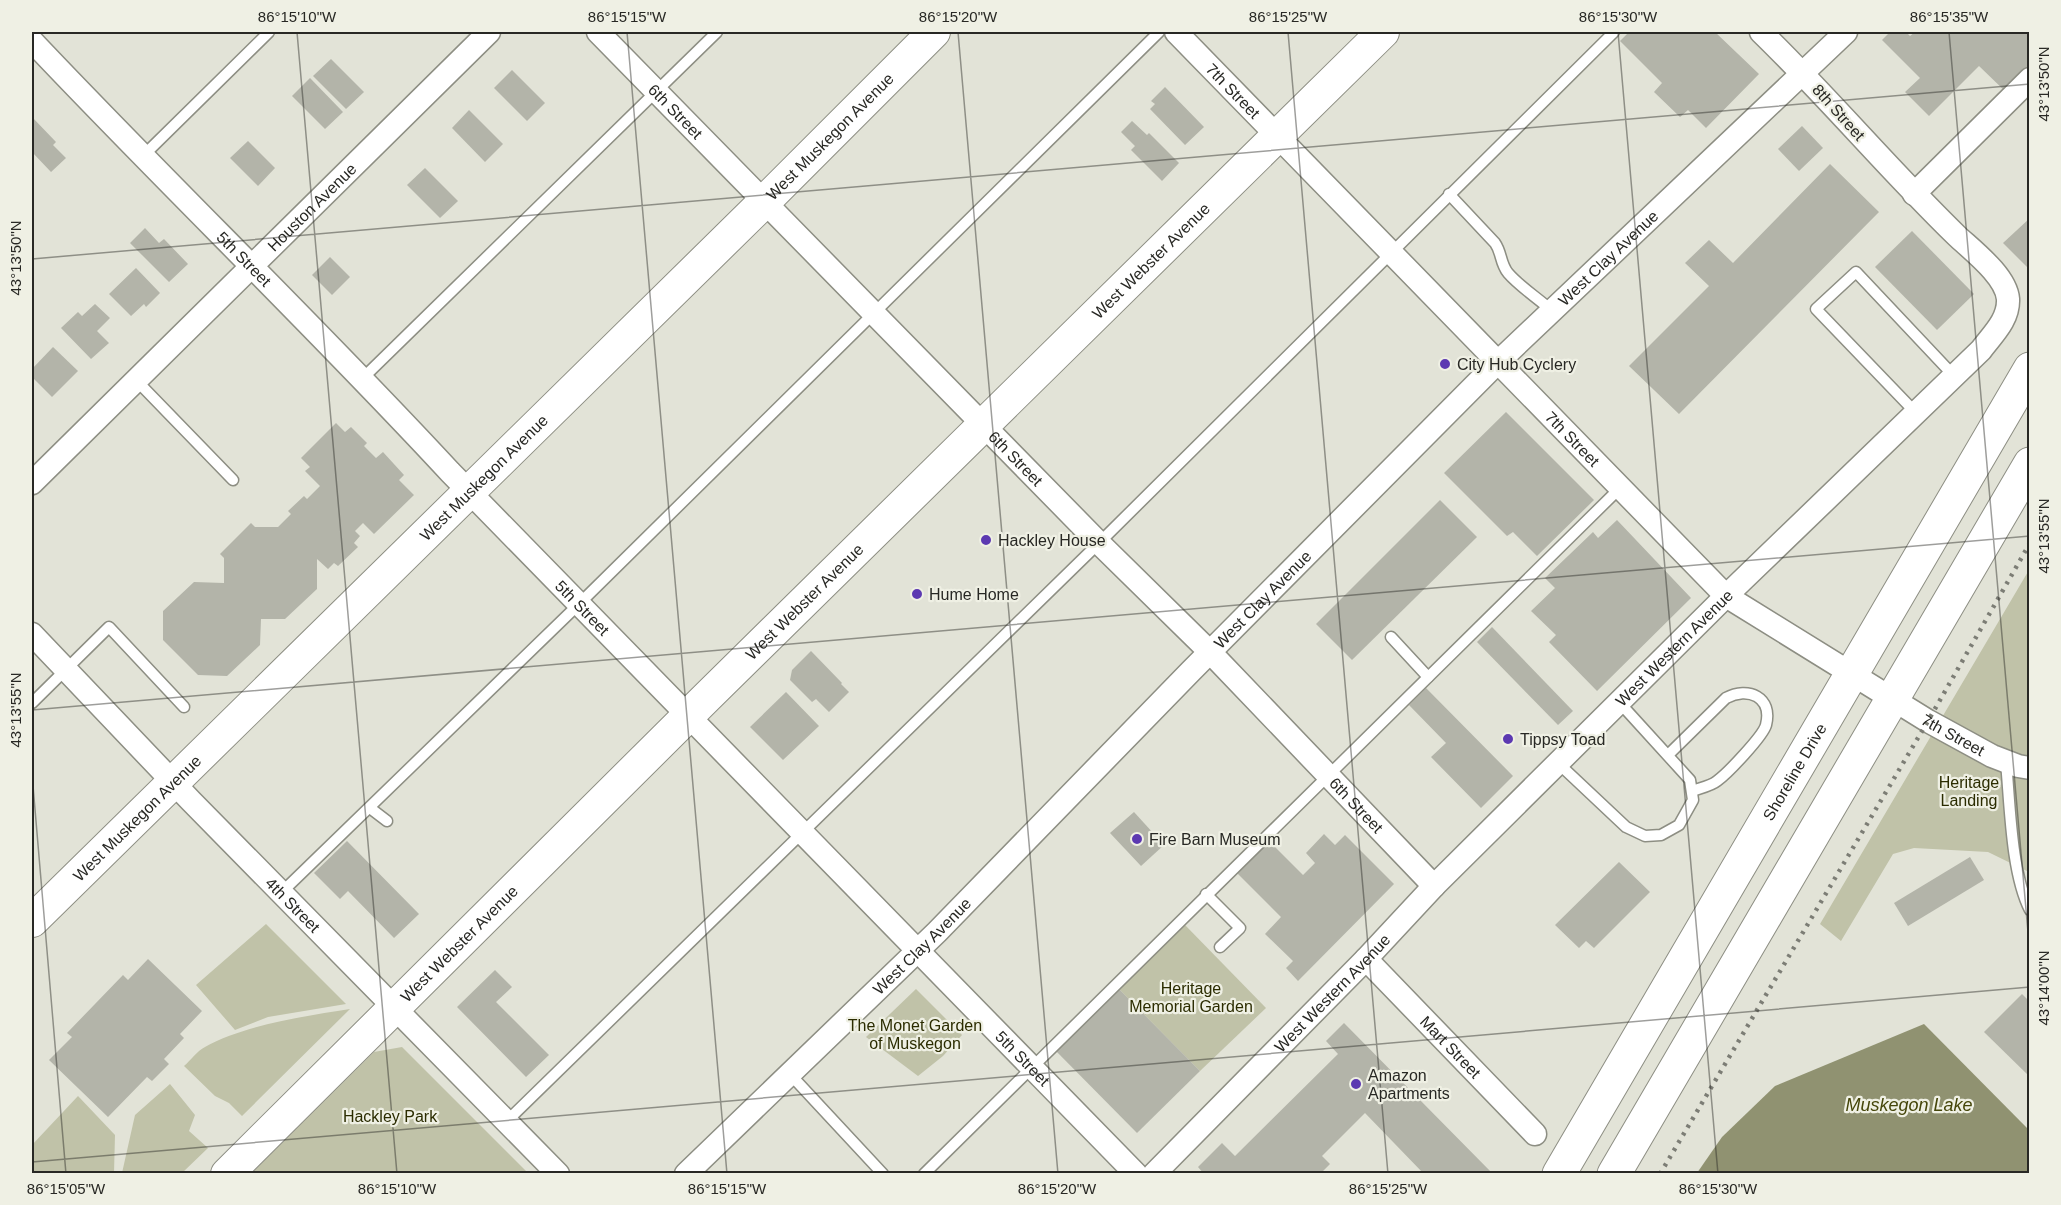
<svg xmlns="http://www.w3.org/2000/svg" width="2061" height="1205" font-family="Helvetica,sans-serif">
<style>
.green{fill:#c0c2a8}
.water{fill:#909271}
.building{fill:#b3b4a9}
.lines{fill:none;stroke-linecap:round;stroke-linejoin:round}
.lane-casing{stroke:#8d8e83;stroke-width:13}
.street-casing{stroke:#8d8e83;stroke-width:25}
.secondary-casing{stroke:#8d8e83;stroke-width:34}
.highway-casing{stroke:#8d8e83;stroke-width:35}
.lane{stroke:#fff;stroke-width:10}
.street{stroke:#fff;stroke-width:22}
.secondary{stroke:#fff;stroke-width:32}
.highway{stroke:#fff;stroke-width:33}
.rail{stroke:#7c7d75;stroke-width:4.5;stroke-dasharray:3 6;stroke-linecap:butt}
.ticks{fill:none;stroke:#282824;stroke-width:1.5;stroke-opacity:0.45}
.poi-dot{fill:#5c39b1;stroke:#eff0e4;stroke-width:2}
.labels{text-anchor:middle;stroke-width:4.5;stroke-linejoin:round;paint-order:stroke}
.street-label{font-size:16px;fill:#282824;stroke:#eff0e4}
.poi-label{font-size:16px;fill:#282824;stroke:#eff0e4;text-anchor:start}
.park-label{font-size:16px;fill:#2b2c00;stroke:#eff0e4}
.water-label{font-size:18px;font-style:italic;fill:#45460a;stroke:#eff0e4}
.neatline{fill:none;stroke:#282824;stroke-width:2}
.ticks-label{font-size:15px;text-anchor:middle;fill:#282824}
</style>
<rect width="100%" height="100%" fill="#e2e3d7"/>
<g class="green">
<path d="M 2029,570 L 2029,872 L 1988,852 L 1914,848 L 1893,854 L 1841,941 L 1820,924 Z"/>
<path d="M 266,924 L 346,1004 L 268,1017 L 235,1030 L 196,985 Z"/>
<path d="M 1185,925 L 1266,1008 L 1200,1071 L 1117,987 Z"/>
<path d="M 916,989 L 962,1035 L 943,1056 L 918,1076 L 866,1037 Z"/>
<path d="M 350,1009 L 242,1116 L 229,1103 L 215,1096 L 184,1066 C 191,1060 197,1051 205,1047 C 243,1025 306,1016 350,1009 Z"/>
<path d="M 402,1047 L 528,1173 L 252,1173 L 374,1052 Z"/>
<path d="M 170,1084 L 195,1115 L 189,1131 L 208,1148 L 182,1173 L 122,1173 L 135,1115 Z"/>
<path d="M 78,1096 L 115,1135 L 114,1173 L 32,1173 L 32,1145 Z"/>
</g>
<path class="water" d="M 1924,1024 L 2029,1130 L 2029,1173 L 1697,1173 L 1722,1137 L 1775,1086 Z"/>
<g class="building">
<path d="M 1629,32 L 1715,32 L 1759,74 L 1706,128 L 1688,110 L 1680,117 L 1654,92 L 1662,83 L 1620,41 Z"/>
<path d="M 1890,32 L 1906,32 L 1910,36 L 1915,32 L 2030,32 L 2030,70 L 2007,93 L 1979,66 L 1929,116 L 1905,92 L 1920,78 L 1882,40 Z"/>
<path d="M 331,59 L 364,92 L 346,109 L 313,76 Z"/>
<path d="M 512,70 L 545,103 L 527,121 L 494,88 Z"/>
<path d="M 310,78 L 343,112 L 325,129 L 292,96 Z"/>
<path d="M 1165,87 L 1204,127 L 1185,145 L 1150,109 L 1155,104 L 1151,101 Z"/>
<path d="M 469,110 L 503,144 L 485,162 L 452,128 Z"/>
<path d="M 32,117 L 56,142 L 53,145 L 66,158 L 51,172 L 32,152 Z"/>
<path d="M 1132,121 L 1147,135 L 1149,133 L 1179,163 L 1162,181 L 1131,150 L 1135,146 L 1121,132 Z"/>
<path d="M 1802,126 L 1823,148 L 1799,171 L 1778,149 Z"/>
<path d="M 248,141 L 275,168 L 258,186 L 230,158 Z"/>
<path d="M 1830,164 L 1879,212 L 1679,414 L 1629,366 L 1709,286 L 1685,263 L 1709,240 L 1733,263 Z"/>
<path d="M 425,168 L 458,201 L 440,218 L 407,185 Z"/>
<path d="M 2030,218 L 2030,270 L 2003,243 Z"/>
<path d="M 145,228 L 159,243 L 164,239 L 188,264 L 169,282 L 130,243 Z"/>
<path d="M 1912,231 L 1974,294 L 1937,330 L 1875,267 Z"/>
<path d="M 330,257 L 350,277 L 332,295 L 312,275 Z"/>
<path d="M 136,268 L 160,293 L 146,307 L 144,304 L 131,316 L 109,294 Z"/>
<path d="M 95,304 L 110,318 L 97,331 L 109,343 L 91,359 L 61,328 L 78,312 L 82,316 Z"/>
<path d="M 53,347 L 78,371 L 52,397 L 32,377 L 32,369 Z"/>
<path d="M 1506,412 L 1594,500 L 1537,556 L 1513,532 L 1507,536 L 1444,473 Z"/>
<path d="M 336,423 L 345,432 L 351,427 L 367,443 L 364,446 L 376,458 L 383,452 L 404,475 L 399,480 L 414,495 L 374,534 L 363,523 L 355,531 L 360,536 L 354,543 L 358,547 L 338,566 L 334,563 L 328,569 L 317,559 L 317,589 L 285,619 L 261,619 L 260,645 L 227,676 L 198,675 L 163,640 L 163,611 L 194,582 L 224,583 L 224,558 L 220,554 L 251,523 L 255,527 L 278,527 L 291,514 L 288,511 L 304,496 L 307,499 L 320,486 L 305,471 L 310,467 L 301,458 Z"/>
<path d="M 1440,500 L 1477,537 L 1352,660 L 1316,624 Z"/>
<path d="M 1617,520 L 1691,598 L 1597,691 L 1549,642 L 1556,635 L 1531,611 L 1555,588 L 1545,578 L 1593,532 L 1598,538 Z"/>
<path d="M 1492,627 L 1573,711 L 1558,725 L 1477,642 Z"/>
<path d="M 811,651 L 842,683 L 841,684 L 849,692 L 829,712 L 816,699 L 812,702 L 790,680 L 792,670 Z"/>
<path d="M 1426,688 L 1513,776 L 1481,808 L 1431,757 L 1446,743 L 1409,705 Z"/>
<path d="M 786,692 L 819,726 L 783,760 L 750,727 Z"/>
<path d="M 1134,812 L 1164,845 L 1141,866 L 1110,833 Z"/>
<path d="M 1324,834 L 1335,845 L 1345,835 L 1394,884 L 1298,981 L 1286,968 L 1293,961 L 1265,934 L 1281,917 L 1237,873 L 1269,841 L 1303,875 L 1315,863 L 1306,853 Z"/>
<path d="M 347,841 L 419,914 L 394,938 L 348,891 L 340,899 L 314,873 Z"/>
<path d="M 1970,857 L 1984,880 L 1908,926 L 1894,903 Z"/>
<path d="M 1619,862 L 1650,892 L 1594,948 L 1586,941 L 1579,948 L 1555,925 Z"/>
<path d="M 148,959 L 202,1011 L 180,1034 L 184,1038 L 164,1059 L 169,1064 L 152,1081 L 147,1077 L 108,1117 L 49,1060 L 72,1037 L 67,1033 L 123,975 L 128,980 Z"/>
<path d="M 495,970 L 512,987 L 496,1002 L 549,1055 L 526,1077 L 457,1007 Z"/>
<path d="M 1117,987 L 1200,1071 L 1137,1133 L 1054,1049 Z"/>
<path d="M 2022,994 L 2030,1002 L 2030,1077 L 1984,1032 Z"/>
<path d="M 1344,1023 L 1493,1174 L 1424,1174 L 1365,1113 L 1322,1156 L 1330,1164 L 1320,1174 L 1307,1172 L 1305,1174 L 1204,1174 L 1198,1167 L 1222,1143 L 1235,1156 L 1338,1054 L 1326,1041 Z"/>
</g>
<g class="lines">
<g class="lane-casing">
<g id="lane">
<path d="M 143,156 L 269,32"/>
<path d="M 1449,194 L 1495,243 C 1502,253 1500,263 1508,273 C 1520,287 1538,298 1552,311"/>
<path d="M 363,378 L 717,32"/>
<path d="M 136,380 L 233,480"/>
<path d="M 1916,413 L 1816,309 L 1856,272 L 1954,376"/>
<path d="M 1391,637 L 1428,677"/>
<path d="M 32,703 L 109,627 L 184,707"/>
<path d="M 1668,755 L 1726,698 C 1748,686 1773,697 1766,725 C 1763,736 1728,773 1717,781 C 1711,786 1700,788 1692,791"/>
<path d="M 2006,762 C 2010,804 2011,873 2030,910"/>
<path d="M 1558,763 L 1626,827 L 1645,836 L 1661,835 L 1679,825 L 1693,800 L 1690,780 L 1619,702"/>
<path d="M 370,808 L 387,821"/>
<path d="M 282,892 L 580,603 L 1159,32"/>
<path d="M 1206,894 L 1240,928 L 1220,947"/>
<path d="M 789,1073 L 883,1174"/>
<path d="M 506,1122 L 1099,543 L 1614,32"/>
<path d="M 924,1174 L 1620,488"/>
</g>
</g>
<g class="street-casing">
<g id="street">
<path id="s1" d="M 598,32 L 1099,543 L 1210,652 L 1434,886"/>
<path id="s2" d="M 1176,32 L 1726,596 L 1928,721 L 1992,756 L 2018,766 L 2030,768"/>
<path id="s3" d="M 32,41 C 169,186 314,325 450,472 L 1136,1174"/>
<path d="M 1914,194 L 2030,79"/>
<path id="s4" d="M 32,483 L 489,32"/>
<path id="s5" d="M 32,634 L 191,801 L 558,1174"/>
<path id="s6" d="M 1366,959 L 1535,1134"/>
<path id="s7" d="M 686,1174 L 937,932 L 1191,671 L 1497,363 L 1846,32"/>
<path id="s8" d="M 1154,1174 L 1366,959 L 1434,886 L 1726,596 L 1981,350 C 1992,335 2009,320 2008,299 C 2006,276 1973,251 1957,236 C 1889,170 1829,98 1761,32"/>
</g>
</g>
<g class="secondary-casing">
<g id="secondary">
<path id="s9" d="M 32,921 L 763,203 L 934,32"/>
<path id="s10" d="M 227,1174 L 707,697 L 1383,32"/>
</g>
</g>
<g class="highway-casing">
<g id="highway">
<path id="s11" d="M 1559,1174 L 2030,369"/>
<path d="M 1614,1174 L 2030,464"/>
</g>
</g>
<use href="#lane" class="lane"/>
<use href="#street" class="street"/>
<use href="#secondary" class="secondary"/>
<use href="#highway" class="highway"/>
<path class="rail" d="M 1660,1174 L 1928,721 L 2030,543"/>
</g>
<path class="ticks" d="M 297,32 L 397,1174M 627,32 L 727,1174M 958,32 L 1058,1174M 1288,32 L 1388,1174M 1618,32 L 1718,1174M 1949,32 L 2030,955M 32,259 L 2030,84M 32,710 L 2030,536M 32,774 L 66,1174M 32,1162 L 2030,987"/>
<g class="poi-dot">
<circle cx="1445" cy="364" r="6"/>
<circle cx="986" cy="540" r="6"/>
<circle cx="917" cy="594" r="6"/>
<circle cx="1508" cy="739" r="6"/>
<circle cx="1137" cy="839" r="6"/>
<circle cx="1356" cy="1084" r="6"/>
</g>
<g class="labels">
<g class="street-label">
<text dy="6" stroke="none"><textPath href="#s2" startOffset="82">7th Street</textPath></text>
<text dy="6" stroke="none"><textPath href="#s1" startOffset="111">6th Street</textPath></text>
<text transform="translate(1839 112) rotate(48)" y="6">8th Street</text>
<text dy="6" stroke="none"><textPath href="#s9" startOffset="1119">West Muskegon Avenue</textPath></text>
<text dy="6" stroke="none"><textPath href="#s4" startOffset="393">Houston Avenue</textPath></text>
<text dy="6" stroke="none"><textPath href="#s7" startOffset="1300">West Clay Avenue</textPath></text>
<text dy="6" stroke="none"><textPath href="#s3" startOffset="304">5th Street</textPath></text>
<text dy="6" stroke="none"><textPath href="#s10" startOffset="1299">West Webster Avenue</textPath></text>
<text dy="6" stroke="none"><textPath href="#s2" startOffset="568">7th Street</textPath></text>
<text dy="6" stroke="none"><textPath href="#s1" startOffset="597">6th Street</textPath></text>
<text dy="6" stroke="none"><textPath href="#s9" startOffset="633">West Muskegon Avenue</textPath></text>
<text dy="6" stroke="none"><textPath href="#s7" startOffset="814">West Clay Avenue</textPath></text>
<text dy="6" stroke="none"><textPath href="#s10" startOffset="813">West Webster Avenue</textPath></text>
<text dy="6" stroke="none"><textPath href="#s3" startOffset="790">5th Street</textPath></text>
<text dy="6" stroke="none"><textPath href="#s8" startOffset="740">West Western Avenue</textPath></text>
<text dy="6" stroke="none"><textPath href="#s2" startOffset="1054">7th Street</textPath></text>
<text dy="6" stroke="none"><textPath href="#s11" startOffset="466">Shoreline Drive</textPath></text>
<text dy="6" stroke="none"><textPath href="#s1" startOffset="1083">6th Street</textPath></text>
<text dy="6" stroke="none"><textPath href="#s9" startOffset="147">West Muskegon Avenue</textPath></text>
<text dy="6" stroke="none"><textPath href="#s5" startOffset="376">4th Street</textPath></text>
<text dy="6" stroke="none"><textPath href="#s10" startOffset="327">West Webster Avenue</textPath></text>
<text dy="6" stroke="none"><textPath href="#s7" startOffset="328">West Clay Avenue</textPath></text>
<text dy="6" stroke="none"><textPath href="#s8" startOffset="254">West Western Avenue</textPath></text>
<text dy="6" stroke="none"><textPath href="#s6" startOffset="122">Mart Street</textPath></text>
<text dy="6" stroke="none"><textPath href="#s3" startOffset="1420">5th Street</textPath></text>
</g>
<g class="poi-label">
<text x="1457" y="370">City Hub Cyclery</text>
<text x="998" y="546">Hackley House</text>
<text x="929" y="600">Hume Home</text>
<text x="1520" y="745">Tippsy Toad</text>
<text x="1149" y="845">Fire Barn Museum</text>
<text x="1368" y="1081">Amazon<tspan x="1368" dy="18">Apartments</tspan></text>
</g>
<g class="park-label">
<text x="1969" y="788">Heritage<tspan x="1969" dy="18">Landing</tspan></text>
<text x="1191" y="994">Heritage<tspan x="1191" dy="18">Memorial Garden</tspan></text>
<text x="915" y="1031">The Monet Garden<tspan x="915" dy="18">of Muskegon</tspan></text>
<text x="390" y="1122">Hackley Park</text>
</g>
<g class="water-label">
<text x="1909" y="1111">Muskegon Lake</text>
</g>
</g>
<rect width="2061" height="1205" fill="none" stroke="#eff0e4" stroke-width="66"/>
<rect x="33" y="33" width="1995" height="1139" class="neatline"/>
<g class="ticks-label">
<text x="297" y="22">86°15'10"W</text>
<text x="627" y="22">86°15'15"W</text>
<text x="958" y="22">86°15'20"W</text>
<text x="1288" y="22">86°15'25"W</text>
<text x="1618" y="22">86°15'30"W</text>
<text x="1949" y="22">86°15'35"W</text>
<text transform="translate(2044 84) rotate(-90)" y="5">43°13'50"N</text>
<text transform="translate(16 258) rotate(-90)" y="5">43°13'50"N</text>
<text transform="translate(2044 536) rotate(-90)" y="5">43°13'55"N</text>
<text transform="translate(16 710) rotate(-90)" y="5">43°13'55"N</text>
<text transform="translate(2044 988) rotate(-90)" y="5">43°14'00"N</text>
<text x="66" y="1194">86°15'05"W</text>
<text x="397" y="1194">86°15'10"W</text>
<text x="727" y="1194">86°15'15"W</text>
<text x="1057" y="1194">86°15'20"W</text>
<text x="1388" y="1194">86°15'25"W</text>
<text x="1718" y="1194">86°15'30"W</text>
</g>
</svg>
